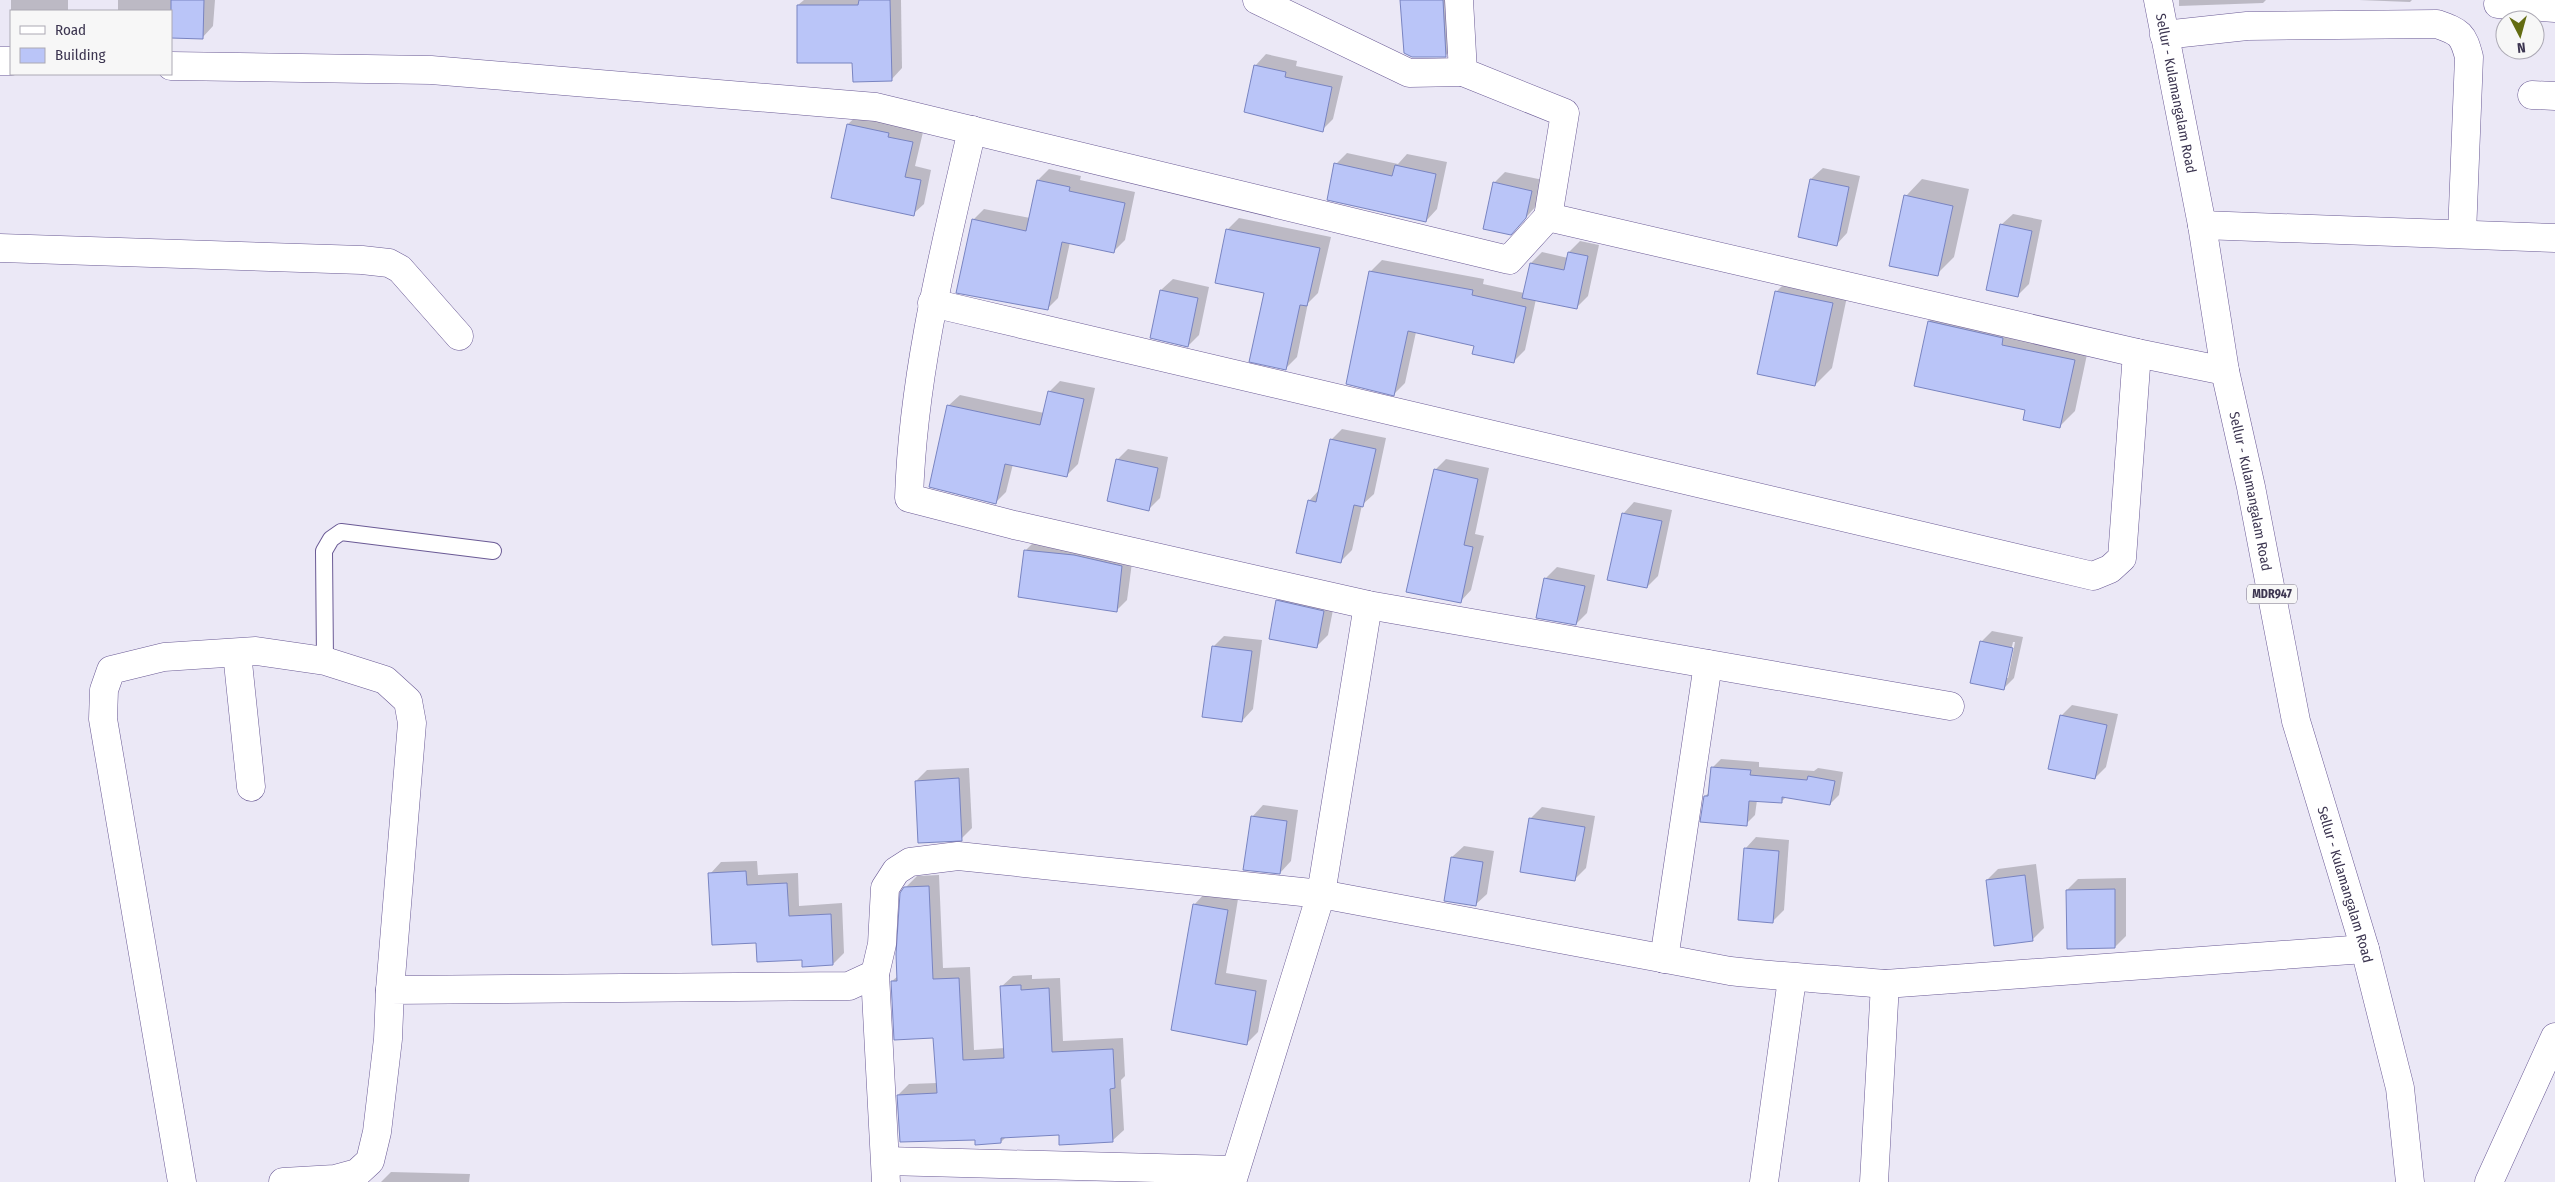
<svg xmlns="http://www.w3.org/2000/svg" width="2555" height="1182" font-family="'Fira Sans Condensed',sans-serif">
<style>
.shadow{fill:#0003;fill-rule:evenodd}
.building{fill:#bac5f8;stroke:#7984c1}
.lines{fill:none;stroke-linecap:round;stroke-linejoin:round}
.service-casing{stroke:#6a5a95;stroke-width:18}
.minor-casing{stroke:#6a5a95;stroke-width:29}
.tertiary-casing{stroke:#6a5a95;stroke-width:29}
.primary-casing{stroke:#6a5a95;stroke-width:29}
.service{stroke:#fff;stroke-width:16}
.minor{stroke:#fff;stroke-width:28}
.tertiary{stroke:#fff;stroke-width:28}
.primary{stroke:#fff;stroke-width:28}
.labels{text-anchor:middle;stroke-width:5;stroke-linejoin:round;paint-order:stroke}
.shield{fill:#f7f7f7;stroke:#746f82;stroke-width:1}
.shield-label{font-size:12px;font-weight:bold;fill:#3c3550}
.street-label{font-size:14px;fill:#3c3550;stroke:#f7f7f7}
</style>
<rect width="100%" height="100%" fill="#ebe8f6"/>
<g class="shadow">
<path d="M 11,0 L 68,0 L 68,11 L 11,11 L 11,36 Z"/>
<path d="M 118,0 L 215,0 L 213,26 L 202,38 L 171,11 L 118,11 Z"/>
<path d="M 804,0 L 901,0 L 902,68 L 891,80 L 853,62 L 798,5 Z"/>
<path d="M 1402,0 L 1460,0 L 1463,39 L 1446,55 L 1413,56 Z"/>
<path d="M 2179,0 L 2266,0 L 2263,3 L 2179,6 Z"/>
<path d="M 2359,0 L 2412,0 L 2410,2 Z"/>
<path d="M 1266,54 L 1297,61 L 1296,66 L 1343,76 L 1333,119 L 1322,130 L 1255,66 Z"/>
<path d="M 859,114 L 899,122 L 898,126 L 923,132 L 915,166 L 931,170 L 924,204 L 913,214 L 848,124 Z"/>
<path d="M 1347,153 L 1398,164 L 1407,154 L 1447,162 L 1437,209 L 1426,221 L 1336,164 Z"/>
<path d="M 1823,168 L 1860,176 L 1847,233 L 1836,245 L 1799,236 L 1811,179 Z"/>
<path d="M 1049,169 L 1081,176 L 1080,180 L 1135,192 L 1125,240 L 1113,252 L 1070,242 L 1058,298 L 1047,309 L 973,220 L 984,209 L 1030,218 L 1038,180 Z"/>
<path d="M 1505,172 L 1543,180 L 1537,205 L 1522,222 L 1494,183 Z"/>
<path d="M 1922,179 L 1969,189 L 1954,257 L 1937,274 L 1906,196 Z"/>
<path d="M 2013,214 L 2042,220 L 2029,284 L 2018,295 L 2001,225 Z"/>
<path d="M 1239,218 L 1331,237 L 1318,293 L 1308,303 L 1297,357 L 1285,369 L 1265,292 L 1216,282 L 1228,229 Z"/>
<path d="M 1580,241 L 1599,245 L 1588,296 L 1576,308 L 1536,299 L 1525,350 L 1513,362 L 1475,345 L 1416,332 L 1405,383 L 1394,394 L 1370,272 L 1382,260 L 1484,279 L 1483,284 L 1524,293 L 1531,263 L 1542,252 L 1568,258 L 1569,252 Z"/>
<path d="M 1793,275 L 1849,287 L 1832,368 L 1815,385 L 1776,292 Z"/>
<path d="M 1173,279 L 1209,287 L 1199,335 L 1188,346 L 1161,290 Z"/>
<path d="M 1944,306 L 2089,345 L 2075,411 L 2060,426 L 2027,409 L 1929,321 Z"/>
<path d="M 1060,381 L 1095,388 L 1078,464 L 1067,475 L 1013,464 L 1006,492 L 995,503 L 948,406 L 960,395 L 1044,413 L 1049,392 Z"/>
<path d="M 1342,429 L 1386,438 L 1374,494 L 1362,505 L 1352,550 L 1341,561 L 1309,501 L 1320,489 L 1331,440 Z"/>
<path d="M 1128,449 L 1168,457 L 1160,498 L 1149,509 L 1117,460 Z"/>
<path d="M 1446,459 L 1489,468 L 1475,534 L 1484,536 L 1471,590 L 1460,602 L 1435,470 Z"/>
<path d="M 1634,502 L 1672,510 L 1658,576 L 1647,587 L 1623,514 Z"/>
<path d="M 1037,539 L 1133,555 L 1127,600 L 1116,611 L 1026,550 Z"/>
<path d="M 1557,567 L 1595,575 L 1587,613 L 1576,624 L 1537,617 L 1546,578 Z"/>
<path d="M 1289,590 L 1335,600 L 1328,635 L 1316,647 L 1278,601 Z"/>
<path d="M 1992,631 L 2023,637 L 2014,678 L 2003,689 L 1981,642 ZM 2013,642 L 2015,642 L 2008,678 L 2005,678 Z"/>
<path d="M 1224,636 L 1262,640 L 1253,709 L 1242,721 L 1213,647 Z"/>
<path d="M 2072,705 L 2118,714 L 2106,767 L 2095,778 L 2061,716 Z"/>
<path d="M 1721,759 L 1759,762 L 1759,767 L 1814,771 L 1818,768 L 1843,772 L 1839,795 L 1830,804 L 1787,796 L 1781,802 L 1757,800 L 1755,815 L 1746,824 L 1705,796 L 1710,792 L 1712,768 Z"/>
<path d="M 969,768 L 972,828 L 961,839 L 916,781 L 927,770 Z"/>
<path d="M 1263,805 L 1298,810 L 1291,861 L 1280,873 L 1252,817 Z"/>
<path d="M 1542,807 L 1595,816 L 1586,868 L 1575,879 L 1530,819 Z"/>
<path d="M 1756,837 L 1789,840 L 1784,910 L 1772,922 L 1745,849 Z"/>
<path d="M 1464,846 L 1494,851 L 1487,894 L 1475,905 L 1445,900 L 1452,857 Z"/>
<path d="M 757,861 L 758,875 L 798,873 L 799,906 L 842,903 L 844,953 L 833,964 L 803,959 L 758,942 L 710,874 L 721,862 Z"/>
<path d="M 2036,864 L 2044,928 L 2033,939 L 1996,944 L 1987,880 L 1998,869 Z"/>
<path d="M 939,875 L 943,968 L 970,967 L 974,1050 L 1005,1048 L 1001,987 L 1013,976 L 1032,975 L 1032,979 L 1060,978 L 1063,1041 L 1123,1038 L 1125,1076 L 1121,1080 L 1124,1130 L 1112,1141 L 1060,1134 L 1006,1137 L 1001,1142 L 976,1139 L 898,1095 L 909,1084 L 937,1083 L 934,1037 L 892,981 L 898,976 L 905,888 L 917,876 Z"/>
<path d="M 2126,878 L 2126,936 L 2115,947 L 2067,890 L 2078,879 Z"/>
<path d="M 1205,893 L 1238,899 L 1226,973 L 1267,980 L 1258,1032 L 1247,1043 L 1173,1029 L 1194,905 Z"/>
<path d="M 391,1172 L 470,1174 L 469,1182 L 381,1182 Z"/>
</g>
<g class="building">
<path d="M 171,0 L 204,0 L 203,39 L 171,38 Z"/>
<path d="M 859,0 L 890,0 L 892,81 L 853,82 L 852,63 L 797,63 L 797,5 L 858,5 Z"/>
<path d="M 1400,0 L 1443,0 L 1446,57 L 1412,57 L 1404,53 Z"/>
<path d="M 1254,65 L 1286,72 L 1285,77 L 1332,87 L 1323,132 L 1244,112 Z"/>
<path d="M 847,124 L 889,133 L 888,137 L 913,142 L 905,177 L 921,180 L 914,216 L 831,198 Z"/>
<path d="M 1334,163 L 1392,176 L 1395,165 L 1436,174 L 1426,222 L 1327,200 Z"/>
<path d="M 1810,179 L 1849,187 L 1837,246 L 1798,237 Z"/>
<path d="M 1037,180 L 1070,187 L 1069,191 L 1125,203 L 1114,253 L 1062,242 L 1048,310 L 956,293 L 972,219 L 1026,231 Z"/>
<path d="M 1493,182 L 1532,191 L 1526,218 L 1511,235 L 1483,229 Z"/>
<path d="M 1904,195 L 1953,206 L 1938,276 L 1889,266 Z"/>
<path d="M 2000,224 L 2032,231 L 2018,297 L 1986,290 Z"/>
<path d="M 1226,229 L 1320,248 L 1307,306 L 1300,305 L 1286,370 L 1249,362 L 1264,293 L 1215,283 Z"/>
<path d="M 1568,252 L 1588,256 L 1577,309 L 1522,298 L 1530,263 L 1564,270 Z"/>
<path d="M 1369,271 L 1473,290 L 1472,295 L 1526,307 L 1514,363 L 1472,354 L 1474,346 L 1408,331 L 1394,396 L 1346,384 Z"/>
<path d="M 1160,290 L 1198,298 L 1188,347 L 1150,338 Z"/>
<path d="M 1775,291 L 1833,303 L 1815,386 L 1757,374 Z"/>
<path d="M 1928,321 L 2003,338 L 2002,345 L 2075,360 L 2060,428 L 2023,420 L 2025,410 L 1914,386 Z"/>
<path d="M 1048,391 L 1084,399 L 1067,477 L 1005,464 L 996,504 L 929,487 L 947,405 L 1040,425 Z"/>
<path d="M 1330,439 L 1376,449 L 1363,507 L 1354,505 L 1341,563 L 1296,553 L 1308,500 L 1316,502 Z"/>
<path d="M 1116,459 L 1158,468 L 1149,511 L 1107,501 Z"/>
<path d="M 1434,469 L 1478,479 L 1464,545 L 1473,547 L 1461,603 L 1406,592 Z"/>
<path d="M 1622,513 L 1662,521 L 1647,588 L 1607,580 Z"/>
<path d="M 1024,550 L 1074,555 L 1122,566 L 1117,612 L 1018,597 Z"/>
<path d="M 1544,578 L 1585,586 L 1576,625 L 1536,618 Z"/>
<path d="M 1276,600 L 1324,611 L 1317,648 L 1269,639 Z"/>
<path d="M 1980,641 L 2013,648 L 2004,690 L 1970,683 Z"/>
<path d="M 1212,646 L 1252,651 L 1242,722 L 1202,717 Z"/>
<path d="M 2060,715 L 2107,725 L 2095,779 L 2048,769 Z"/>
<path d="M 1711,767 L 1751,770 L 1750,775 L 1807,780 L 1808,776 L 1835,781 L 1830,805 L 1782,797 L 1782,803 L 1749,801 L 1747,826 L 1700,822 L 1704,796 L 1708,796 Z"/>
<path d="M 959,778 L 962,841 L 918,843 L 915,781 Z"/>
<path d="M 1251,816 L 1287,821 L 1280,874 L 1243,870 Z"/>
<path d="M 1529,818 L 1585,827 L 1575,881 L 1520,872 Z"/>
<path d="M 1744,848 L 1779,851 L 1773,923 L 1738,920 Z"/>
<path d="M 1451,857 L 1483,862 L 1476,906 L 1444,901 Z"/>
<path d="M 746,871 L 747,885 L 787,883 L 789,916 L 831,914 L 833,965 L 802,967 L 802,960 L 757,962 L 756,943 L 712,945 L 708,873 Z"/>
<path d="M 2025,875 L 2033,941 L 1994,946 L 1986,880 Z"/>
<path d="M 929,886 L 933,979 L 959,978 L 963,1060 L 1004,1058 L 1000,986 L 1021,985 L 1021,990 L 1049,988 L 1052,1052 L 1113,1049 L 1115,1088 L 1110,1089 L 1113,1142 L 1059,1145 L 1059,1135 L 1001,1138 L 1001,1143 L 975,1145 L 975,1140 L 900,1142 L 897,1095 L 937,1093 L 933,1038 L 894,1040 L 891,981 L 897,981 L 896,954 L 900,893 L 904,887 Z"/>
<path d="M 2115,889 L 2115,948 L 2067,949 L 2066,890 Z"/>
<path d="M 1193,904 L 1228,910 L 1215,984 L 1256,991 L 1247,1045 L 1171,1030 Z"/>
</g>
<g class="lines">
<g class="service-casing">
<path id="service" d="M 325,661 L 324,551 L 331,539 L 341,532 L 493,551"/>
</g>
<g class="minor-casing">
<g id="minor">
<path d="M 1257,0 L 1409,73 L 1463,72"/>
<path d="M 1459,0 L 1463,72 L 1565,113 L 1548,217"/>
<path d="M 2498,4 L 2555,8"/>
<path d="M 2164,35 L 2247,26 L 2437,24 C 2460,32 2463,34 2469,57 L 2462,234"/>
<path d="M 2532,95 L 2555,96"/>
<path d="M 972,130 C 944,251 913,373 909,498 L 1014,525 L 1368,605 L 1950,706"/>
<path d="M 2202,225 L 2555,238"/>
<path d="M 0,248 L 362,260 L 389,263 L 400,269 L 459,336"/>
<path d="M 932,303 L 2093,576 L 2110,569 L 2122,558 L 2137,353"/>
<path d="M 237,653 L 251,787"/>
<path d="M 1664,959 L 1708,664"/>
<path d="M 875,974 L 886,1182"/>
<path d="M 886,1161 L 1233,1170"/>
<path d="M 182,1182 L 103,719 L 104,690 L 111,670 L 164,657 L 256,651 L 325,661 L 385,680 L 408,701 L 412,723 L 390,990"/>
<path d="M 283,1182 L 335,1179 L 357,1173 L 370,1161 L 377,1132 L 388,1039 L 390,990 L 849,986 L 875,974 L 882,944 L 885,888 L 896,871 L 910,862 L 958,856 L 1321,894 L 1368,605"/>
<path d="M 1232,1182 L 1321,894 L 1730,971 C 1782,977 1833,979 1885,984 L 2365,949"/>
<path d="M 1764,1182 L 1792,979"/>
<path d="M 1874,1182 L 1885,984"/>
<path d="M 2489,1182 L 2555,1037"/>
</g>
</g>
<g class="tertiary-casing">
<g id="tertiary">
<path d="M 0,61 L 11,61"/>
<path d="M 171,66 L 431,70 L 876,107 L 1509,260 L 1548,217 L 2137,353 L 2225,371"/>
</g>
</g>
<g class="primary-casing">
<g id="primary">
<path id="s1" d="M 2158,0 L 2202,225 L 2225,371 L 2251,487 L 2296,721 L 2365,949 L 2400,1088 L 2410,1182"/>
</g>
</g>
<use href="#service" class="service"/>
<use href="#minor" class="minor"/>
<use href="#tertiary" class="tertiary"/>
<use href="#primary" class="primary"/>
</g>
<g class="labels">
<rect class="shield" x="2247" y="584.5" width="50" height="19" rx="4"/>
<g class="shield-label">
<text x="2272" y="598">MDR947</text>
</g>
<g class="street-label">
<text dy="5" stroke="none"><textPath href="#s1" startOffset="95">Sellur - Kulamangalam Road</textPath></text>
<text dy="5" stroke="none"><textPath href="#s1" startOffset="500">Sellur - Kulamangalam Road</textPath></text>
<text dy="5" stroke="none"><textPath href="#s1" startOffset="905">Sellur - Kulamangalam Road</textPath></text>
</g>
</g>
<rect x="10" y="10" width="162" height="65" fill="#f7f7f7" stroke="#aca9b4"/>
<rect x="20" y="26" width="25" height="8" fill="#ffffff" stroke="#aca9b4"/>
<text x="55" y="35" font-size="15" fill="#3c3550">Road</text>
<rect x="20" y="48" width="25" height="15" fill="#bac5f8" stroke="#aca9b4"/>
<text x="55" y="60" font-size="15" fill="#3c3550">Building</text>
<g transform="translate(2520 35) rotate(174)"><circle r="24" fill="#f7f7f7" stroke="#aca9b4"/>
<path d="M0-4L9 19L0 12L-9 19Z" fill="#636c12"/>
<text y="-8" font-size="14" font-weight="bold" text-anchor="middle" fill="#3c3550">N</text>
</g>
</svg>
